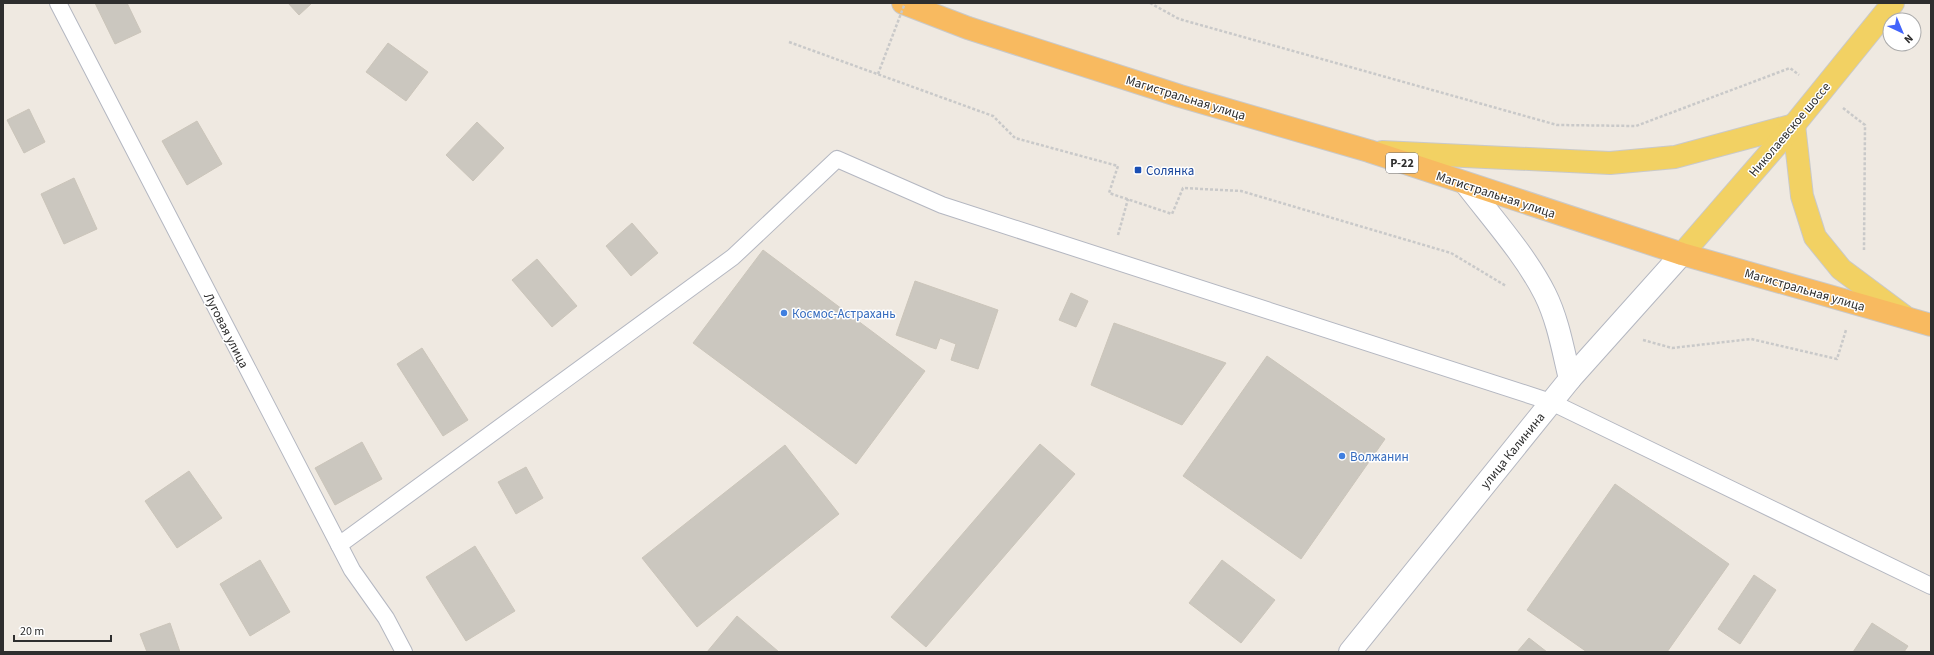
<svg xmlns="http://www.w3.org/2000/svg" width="1934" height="655" font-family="'Source Sans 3',sans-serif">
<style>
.building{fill:#cbc7bf;stroke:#cbc5ba}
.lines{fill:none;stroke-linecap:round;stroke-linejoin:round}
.service-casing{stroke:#b4b7c1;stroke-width:18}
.minor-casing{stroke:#b4b7c1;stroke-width:24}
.primary-casing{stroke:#c9c9c9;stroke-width:24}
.trunk-casing{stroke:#c9c9c9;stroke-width:24}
.path{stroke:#c9c9c9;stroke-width:2.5;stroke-dasharray:3 2;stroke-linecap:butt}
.service{stroke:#fff;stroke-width:16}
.minor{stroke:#fff;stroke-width:22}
.primary{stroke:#f2d163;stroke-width:22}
.trunk{stroke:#f8ba60;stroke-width:22}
.path-bridge{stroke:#c9c9c9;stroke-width:2.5;stroke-dasharray:3 2;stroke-linecap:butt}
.transit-dot{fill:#1a4fb4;stroke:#fff;stroke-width:1.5}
.shop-dot{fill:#3f7fe0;stroke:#fff;stroke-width:1.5}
.labels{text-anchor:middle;stroke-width:3;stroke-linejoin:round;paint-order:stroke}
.shield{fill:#fff;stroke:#6d6d6d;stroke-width:1}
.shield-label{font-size:12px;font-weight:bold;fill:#2e2e2e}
.street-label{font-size:13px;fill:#2e2e2e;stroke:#fff}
.transit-label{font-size:13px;fill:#164399;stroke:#fff;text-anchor:start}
.shop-label{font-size:13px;fill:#366cbe;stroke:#fff;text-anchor:start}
</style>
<rect width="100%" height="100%" fill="#efe9e1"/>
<g class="building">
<path d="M 95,3 L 127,3 L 141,32 L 115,44 Z"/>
<path d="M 288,3 L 312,3 L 299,15 Z"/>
<path d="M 388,43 L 428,72 L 406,101 L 366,72 Z"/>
<path d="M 29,109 L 45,142 L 24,153 L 7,120 Z"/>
<path d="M 197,121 L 222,164 L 187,185 L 162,141 Z"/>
<path d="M 477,122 L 504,148 L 473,181 L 446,155 Z"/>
<path d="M 74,178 L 97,229 L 64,244 L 41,194 Z"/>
<path d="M 632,223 L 658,253 L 631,276 L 606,246 Z"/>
<path d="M 763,250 L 925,371 L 856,464 L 693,343 Z"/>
<path d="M 537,259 L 577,306 L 552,327 L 512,280 Z"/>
<path d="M 915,281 L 998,310 L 978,369 L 951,360 L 956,344 L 940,338 L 936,349 L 896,335 Z"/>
<path d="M 1071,293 L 1088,301 L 1076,327 L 1059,320 Z"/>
<path d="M 1114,323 L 1226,363 L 1182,425 L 1091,385 Z"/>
<path d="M 422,348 L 468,420 L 443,436 L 397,364 Z"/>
<path d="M 1267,356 L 1385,439 L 1301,559 L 1183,476 Z"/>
<path d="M 362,442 L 382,479 L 335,505 L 315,468 Z"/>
<path d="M 1040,444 L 1075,474 L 926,647 L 891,617 Z"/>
<path d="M 785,445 L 839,514 L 697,627 L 642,558 Z"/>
<path d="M 526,467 L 543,498 L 516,514 L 498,482 Z"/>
<path d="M 189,471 L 222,518 L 177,548 L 145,501 Z"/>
<path d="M 1615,484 L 1729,564 L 1667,652 L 1587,652 L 1527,610 Z"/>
<path d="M 475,546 L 515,611 L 466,641 L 426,577 Z"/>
<path d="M 260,560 L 290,612 L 250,636 L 220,584 Z"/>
<path d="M 1222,560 L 1275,600 L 1241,643 L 1189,603 Z"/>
<path d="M 1754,575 L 1776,590 L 1740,644 L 1718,629 Z"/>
<path d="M 737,616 L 779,652 L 707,652 Z"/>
<path d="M 170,623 L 180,652 L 147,652 L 140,634 Z"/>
<path d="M 1872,623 L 1908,646 L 1904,652 L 1853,652 Z"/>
<path d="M 1529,638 L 1547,652 L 1517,652 Z"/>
</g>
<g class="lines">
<g class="service-casing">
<g id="service">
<path d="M 58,3 L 352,570 L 386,618 L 404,652"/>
<path d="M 339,545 L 733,257 L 837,159 L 942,205 L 1551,402 L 1931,586"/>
</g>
</g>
<g class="minor-casing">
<g id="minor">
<path d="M 1466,184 C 1492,218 1526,256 1545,294 C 1558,320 1563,350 1570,379"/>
<path d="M 1350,652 L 1570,379 L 1682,254"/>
</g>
</g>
<g class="primary-casing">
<g id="primary">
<path d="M 1382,152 L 1610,163 L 1675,157 L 1794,125 L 1802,196 L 1815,237 L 1841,269 L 1904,316"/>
<path d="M 1682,254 L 1794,125 L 1893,3"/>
</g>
</g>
<g class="trunk-casing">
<path id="trunk" d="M 903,3 L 968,28 L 1180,96 L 1369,151 L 1682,254 L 1931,325"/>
</g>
<g class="path">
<path d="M 1150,3 L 1179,19 L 1557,125 L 1636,126 L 1790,68 L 1799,75"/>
<path d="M 789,42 L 993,116 L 1015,138 L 1118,166 L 1109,193 L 1172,214 L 1183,188 L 1241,191 L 1451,253 L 1506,286"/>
<path d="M 1843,108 L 1865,125 L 1864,250"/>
<path d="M 1118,235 L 1128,199"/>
<path d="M 1643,340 L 1672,348 L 1751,339 L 1837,359 L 1846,330"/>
</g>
<use href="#service" class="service"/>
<use href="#minor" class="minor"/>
<use href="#primary" class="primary"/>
<use href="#trunk" class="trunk"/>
<path class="path-bridge" d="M 878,74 L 905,3"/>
</g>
<rect class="transit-dot" x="1134" y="166" width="8" height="8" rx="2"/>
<g class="shop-dot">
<circle cx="784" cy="313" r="4"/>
<circle cx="1342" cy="456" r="4"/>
</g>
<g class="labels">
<rect class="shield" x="1386" y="153" width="32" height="20" rx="3"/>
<g class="shield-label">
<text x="1402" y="167">Р-22</text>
</g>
<g class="street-label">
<text transform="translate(1186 97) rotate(17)" y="5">Магистральная улица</text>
<text transform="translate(1789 129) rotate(-50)" y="5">Николаевское шоссе</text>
<text transform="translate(1496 194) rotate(18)" y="5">Магистральная улица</text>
<text transform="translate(1805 289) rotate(16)" y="5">Магистральная улица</text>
<text transform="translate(227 330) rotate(63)" y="5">Луговая улица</text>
<text transform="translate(1512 450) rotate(-51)" y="5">улица Калинина</text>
</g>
<g class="transit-label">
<text x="1146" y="175">Солянка</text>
</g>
<g class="shop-label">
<text x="792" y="318">Космос-Астрахань</text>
<text x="1350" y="461">Волжанин</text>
</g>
</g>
<rect width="1934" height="655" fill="none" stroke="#2e2e2e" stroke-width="8"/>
<g transform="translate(1902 32) rotate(136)"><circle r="19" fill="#ffffff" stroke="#ababab"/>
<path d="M0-3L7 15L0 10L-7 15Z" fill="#4264fb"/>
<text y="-6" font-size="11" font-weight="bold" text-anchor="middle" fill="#2e2e2e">N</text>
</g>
<path d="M14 635v6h97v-6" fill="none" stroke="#2e2e2e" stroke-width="2"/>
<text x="20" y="635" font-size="12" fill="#2e2e2e" stroke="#ffffff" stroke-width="3" paint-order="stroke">20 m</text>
</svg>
